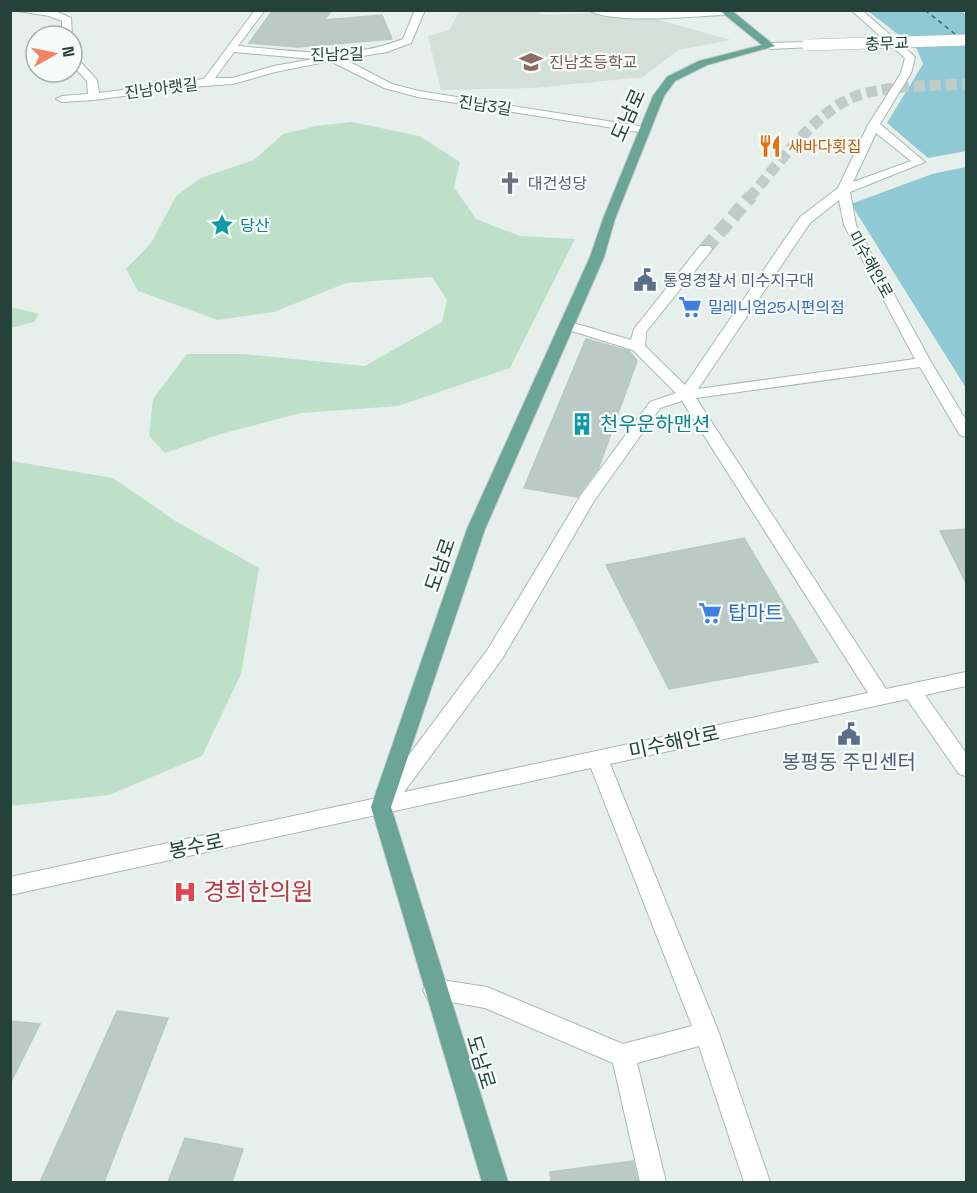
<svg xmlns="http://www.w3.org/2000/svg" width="977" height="1193" font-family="'Space Grotesk','Noto Sans KR',sans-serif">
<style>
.built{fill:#d4dfda}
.green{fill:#bfe0c8}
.water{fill:#8ec9d4}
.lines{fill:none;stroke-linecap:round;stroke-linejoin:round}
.ferry{stroke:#1c6f80;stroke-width:1.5;stroke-dasharray:4.5 4;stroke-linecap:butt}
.building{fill:#bbcac4;stroke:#b8c9c2;stroke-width:1.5}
.minor-tunnel-far1{stroke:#bfccc8;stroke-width:11;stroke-dasharray:11 5;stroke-linecap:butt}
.minor-tunnel{stroke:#bfccc8;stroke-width:14;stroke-dasharray:14 7;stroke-linecap:butt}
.minor-casing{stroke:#a8b8b2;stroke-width:2}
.major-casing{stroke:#c2cac8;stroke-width:2}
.minor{fill:#fff;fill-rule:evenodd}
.major{fill:#6aa596;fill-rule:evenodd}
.minor-bridge-casing{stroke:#a8b8b2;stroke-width:12;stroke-linecap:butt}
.minor-bridge{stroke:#fff;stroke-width:11}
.labels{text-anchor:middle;stroke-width:4.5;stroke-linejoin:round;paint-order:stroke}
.far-street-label{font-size:16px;fill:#24423a;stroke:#f7fbf9}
.far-education-label{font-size:16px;fill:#785e54;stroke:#f7fbf9;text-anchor:start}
.far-food-label{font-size:16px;fill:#c56008;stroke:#f7fbf9;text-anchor:start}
.far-worship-label{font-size:16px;fill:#5b616d;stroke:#f7fbf9;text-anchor:start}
.far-culture-label{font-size:16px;fill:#0d838f;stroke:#f7fbf9;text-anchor:start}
.far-service-label{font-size:16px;fill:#4e5e75;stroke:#f7fbf9;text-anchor:start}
.far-shop-label{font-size:16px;fill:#366cbe;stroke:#f7fbf9;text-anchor:start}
.street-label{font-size:20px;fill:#24423a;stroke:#f7fbf9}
.culture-label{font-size:20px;fill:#0d838f;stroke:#f7fbf9;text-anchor:start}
.shop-label{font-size:20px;fill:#366cbe;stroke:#f7fbf9;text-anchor:start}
.service-label{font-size:20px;fill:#4e5e75;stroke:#f7fbf9}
.near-health-label{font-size:24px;fill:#be3a42;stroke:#f7fbf9;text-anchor:start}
</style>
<rect width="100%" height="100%" fill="#e6efeb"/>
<path class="built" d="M 533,10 L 544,15 L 594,13 L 649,17 L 731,40 L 678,50 L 643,77 L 535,88 L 441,90 L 428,36 L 449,30 L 459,12 Z"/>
<g class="green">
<path d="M 352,122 L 419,136 L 460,162 L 454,187 L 476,219 L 520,236 L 575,239 L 510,368 L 398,406 L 301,413 L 224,433 L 165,453 L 149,436 L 153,399 L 187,354 L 244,354 L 365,366 L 442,322 L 447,300 L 432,277 L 346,283 L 274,312 L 218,320 L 138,291 L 126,269 L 151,243 L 176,196 L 201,178 L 254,160 L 283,134 L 316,126 Z"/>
<path d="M 10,307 L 11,307 L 39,314 L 34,322 L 11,328 Z"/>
<path d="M 11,461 L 113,478 L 177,522 L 259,568 L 241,674 L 202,756 L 109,795 L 11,806 Z"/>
</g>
<g class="water">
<path d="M 960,10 L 966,15 L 966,151 L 928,158 L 887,123 L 923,64 L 917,49 L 868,11 Z"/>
<path d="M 966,167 L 966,388 L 851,204 L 932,174 Z"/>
</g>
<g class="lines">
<path class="ferry" d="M 925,10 L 955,34"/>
</g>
<g class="building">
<path d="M 273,10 L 330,13 L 324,20 L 382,15 L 392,39 L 298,47 L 249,43 Z"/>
<path d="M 586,339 L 629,351 L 637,361 L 599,467 L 577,497 L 524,488 Z"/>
<path d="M 966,529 L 966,583 L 940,531 Z"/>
<path d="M 744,538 L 818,662 L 669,689 L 606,565 Z"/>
<path d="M 117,1011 L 168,1018 L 104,1182 L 40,1182 Z"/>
<path d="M 10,1021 L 40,1024 L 10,1084 Z"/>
<path d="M 185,1138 L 243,1149 L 232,1182 L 168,1182 Z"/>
<path d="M 633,1161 L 638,1182 L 551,1182 L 550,1172 Z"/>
</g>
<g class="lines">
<path class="minor-tunnel-far1" d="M 749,198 C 776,167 814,114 851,98 C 882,85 932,86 966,84"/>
<path class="minor-tunnel" d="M 705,249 L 751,196"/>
<g class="minor-casing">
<g id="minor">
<path d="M 12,10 L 53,10 L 71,18 L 72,36 L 62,36 L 62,21 L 49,16 Z"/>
<path d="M 255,10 L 265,10 L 238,46 C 295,51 349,61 403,39 L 415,10 L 425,10 L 411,43 L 387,52 L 344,59 L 392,84 L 419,91 L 645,127 L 651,130 L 645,133 L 418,97 L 384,88 L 330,61 L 275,72 L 233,84 L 189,87 L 94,100 L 62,102 L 56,99 L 62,96 L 88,94 L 87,81 L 72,65 L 72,56 L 76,57 L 97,80 L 99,93 L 204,79 ZM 234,52 L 313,59 L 274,66 L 232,78 L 215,78 Z"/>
<path d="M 588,10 L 729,10 L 730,12 L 725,15 C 693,16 614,25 588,10 Z"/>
<path d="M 851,10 L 862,10 L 915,57 L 911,73 L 880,124 L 925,162 L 850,192 L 856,225 L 931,362 L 966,420 L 966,437 L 960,435 L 958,432 L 920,367 L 696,398 L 886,689 L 966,672 L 966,686 L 925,695 L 966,753 L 966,776 L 959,774 L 907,699 L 610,764 L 719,1033 L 770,1182 L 744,1182 L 699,1046 L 637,1063 L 666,1182 L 640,1182 L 613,1063 L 485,1008 L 427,998 L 423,990 L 427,982 L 435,979 L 487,987 L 623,1044 L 692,1026 L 591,768 L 10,895 L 10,877 L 377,798 L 488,649 L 581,495 L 650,402 L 676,393 L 633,350 L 562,328 L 560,325 L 567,321 L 631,340 L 634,329 L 700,246 L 710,246 L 712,249 L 710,252 L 646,332 L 645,346 L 685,385 L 800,217 L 838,188 L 868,125 L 901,73 L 905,58 ZM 876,133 L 911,161 L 853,182 ZM 839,200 L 844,225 L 915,359 L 698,389 L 810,223 ZM 682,401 L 868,693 L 404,792 L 502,659 L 594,501 L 660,408 Z"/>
<path d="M 807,42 L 811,43 L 811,47 L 770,49 L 765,46 L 770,43 Z"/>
</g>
</g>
<g class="major-casing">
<path id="major" d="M 719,10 L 731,10 L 775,46 L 707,65 L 675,81 L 664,96 L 615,219 L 604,257 L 485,529 L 391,807 L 508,1182 L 482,1182 L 371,807 L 467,529 L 590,257 L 603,219 L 653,96 L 667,77 L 699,61 L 762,45 Z"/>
</g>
<use href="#minor" class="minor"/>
<use href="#major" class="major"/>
<g class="minor-bridge-casing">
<path id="minor-bridge" d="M 807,45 L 966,40"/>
</g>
<use href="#minor-bridge" class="minor-bridge"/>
</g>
<defs>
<g id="school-bare" transform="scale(1.8)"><path d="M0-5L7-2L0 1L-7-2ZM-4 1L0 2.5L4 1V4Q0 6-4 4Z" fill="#8d6e63" stroke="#f7fbf9" stroke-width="2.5" paint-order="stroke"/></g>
<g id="restaurant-bare" transform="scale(1.8)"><path d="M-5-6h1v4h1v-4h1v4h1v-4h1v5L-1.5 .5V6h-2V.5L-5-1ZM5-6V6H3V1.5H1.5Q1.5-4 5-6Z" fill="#e8710a" stroke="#f7fbf9" stroke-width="2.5" paint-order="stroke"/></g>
<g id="church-bare" transform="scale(1.8)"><path d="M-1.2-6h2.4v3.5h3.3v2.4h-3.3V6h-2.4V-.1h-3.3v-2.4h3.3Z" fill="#6b7280" stroke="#f7fbf9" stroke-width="2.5" paint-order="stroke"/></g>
<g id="sight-bare" transform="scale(1.8)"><path d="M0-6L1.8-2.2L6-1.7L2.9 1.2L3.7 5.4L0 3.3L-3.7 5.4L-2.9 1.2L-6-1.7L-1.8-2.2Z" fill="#0f9aa8" stroke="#f7fbf9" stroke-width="2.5" paint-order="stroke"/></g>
<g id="civic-bare" transform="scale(1.8)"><path d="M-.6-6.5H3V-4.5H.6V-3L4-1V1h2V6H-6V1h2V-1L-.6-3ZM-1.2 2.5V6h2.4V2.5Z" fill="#5c6f8a" stroke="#f7fbf9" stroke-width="2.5" paint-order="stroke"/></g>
<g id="supermarket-bare" transform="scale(1.8)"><path d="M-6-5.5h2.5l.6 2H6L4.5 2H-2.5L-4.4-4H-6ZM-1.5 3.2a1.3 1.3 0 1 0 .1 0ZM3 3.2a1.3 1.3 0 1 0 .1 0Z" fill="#3f7fe0" stroke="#f7fbf9" stroke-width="2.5" paint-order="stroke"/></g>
<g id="building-bare" transform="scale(1.8)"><path d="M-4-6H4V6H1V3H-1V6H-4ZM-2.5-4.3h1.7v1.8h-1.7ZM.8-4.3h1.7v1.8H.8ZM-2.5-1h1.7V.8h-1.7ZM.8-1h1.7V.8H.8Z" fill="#0f9aa8" stroke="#f7fbf9" stroke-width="2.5" paint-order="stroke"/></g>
<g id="hospital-bare" transform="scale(1.8)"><path d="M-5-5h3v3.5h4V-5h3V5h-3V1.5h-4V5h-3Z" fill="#e0444e" stroke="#f7fbf9" stroke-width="2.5" paint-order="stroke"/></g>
</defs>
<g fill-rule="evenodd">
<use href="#school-bare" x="531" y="62"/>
<use href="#restaurant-bare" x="770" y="146"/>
<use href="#church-bare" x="510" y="183"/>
<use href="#sight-bare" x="222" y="225"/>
<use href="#civic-bare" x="645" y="280"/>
<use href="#supermarket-bare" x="690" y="307"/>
<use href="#building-bare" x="582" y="424"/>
<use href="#supermarket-bare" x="710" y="613"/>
<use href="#civic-bare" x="849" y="734"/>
<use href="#hospital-bare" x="185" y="892"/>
</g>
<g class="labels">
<g class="far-street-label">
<text transform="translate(887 43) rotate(-2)" y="6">충무교</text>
<text transform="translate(337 54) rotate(-1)" y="6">진남2길</text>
<text transform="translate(161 88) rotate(-7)" y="6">진남아랫길</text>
<text transform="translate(485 105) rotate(9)" y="6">진남3길</text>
<text transform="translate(871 264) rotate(61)" y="6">미수해안로</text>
</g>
<g class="far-education-label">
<text x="549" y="68">진남초등학교</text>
</g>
<g class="far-food-label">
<text x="788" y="152">새바다횟집</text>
</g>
<g class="far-worship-label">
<text x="528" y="189">대건성당</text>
</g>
<g class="far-culture-label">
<text x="240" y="231">당산</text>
</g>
<g class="far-service-label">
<text x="663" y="286">통영경찰서 미수지구대</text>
</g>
<g class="far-shop-label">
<text x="708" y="313">밀레니엄25시편의점</text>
</g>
<g class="street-label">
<text transform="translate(628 115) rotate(-66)" y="7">도남로</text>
<text transform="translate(440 565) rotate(-71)" y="7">도남로</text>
<text transform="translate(674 742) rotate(-12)" y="7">미수해안로</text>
<text transform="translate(196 846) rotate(-12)" y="7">봉수로</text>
<text transform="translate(481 1062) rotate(73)" y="7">도남로</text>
</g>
<g class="culture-label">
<text x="600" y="431">천우운하맨션</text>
</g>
<g class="shop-label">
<text x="728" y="620">탑마트</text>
</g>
<g class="service-label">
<text x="849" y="769">봉평동 주민센터</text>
</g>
<g class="near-health-label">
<text x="203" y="900">경희한의원</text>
</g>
</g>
<rect width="977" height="1193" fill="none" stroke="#24423a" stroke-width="24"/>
<g transform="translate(54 54) rotate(81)"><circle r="28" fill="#f7fbf9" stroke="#a3b1ad" stroke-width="1.5"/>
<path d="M0-4.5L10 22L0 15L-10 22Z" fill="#f4845f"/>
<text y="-9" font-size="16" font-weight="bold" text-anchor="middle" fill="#24423a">N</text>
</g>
</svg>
